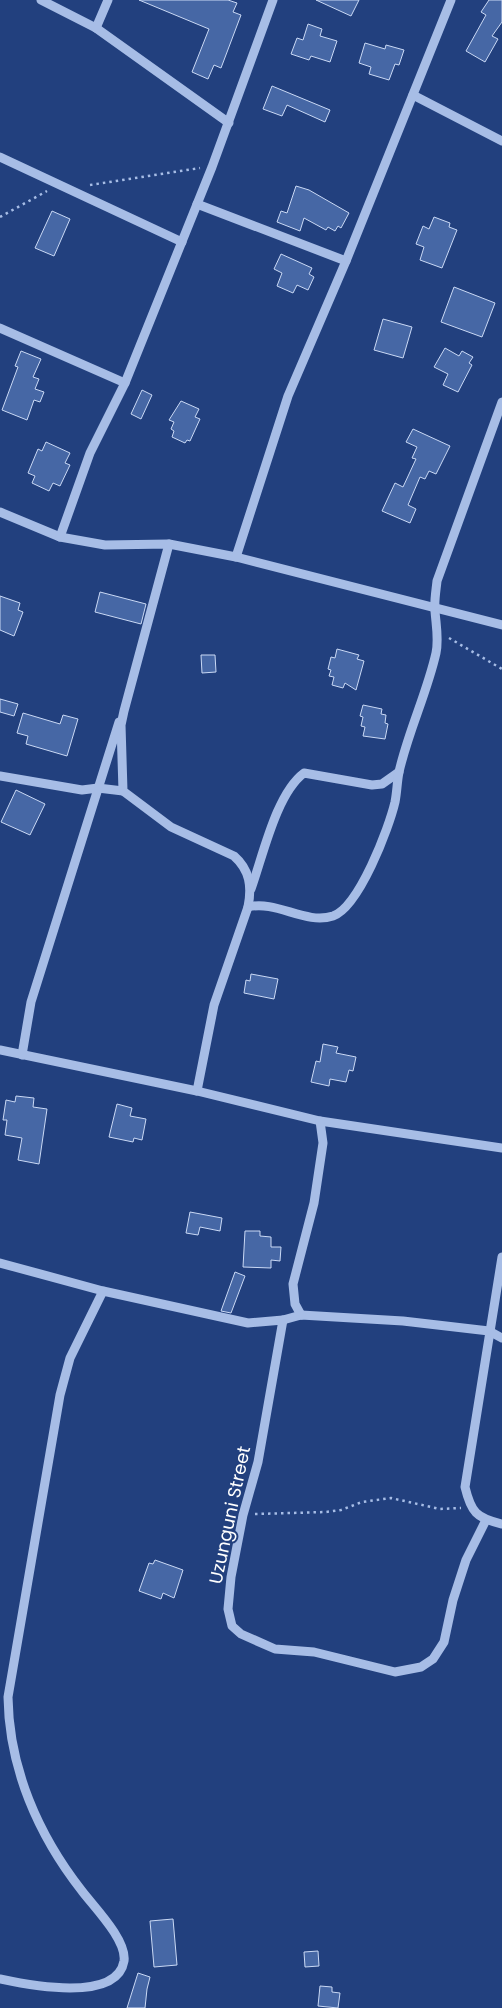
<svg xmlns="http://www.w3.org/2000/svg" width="502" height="2008" font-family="Poppins,sans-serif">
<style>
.building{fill:#4667a5;stroke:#cad9f5}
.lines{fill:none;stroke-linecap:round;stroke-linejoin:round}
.path{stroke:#a7bde6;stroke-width:2.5;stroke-dasharray:2.5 4;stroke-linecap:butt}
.minor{stroke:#a7bde6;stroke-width:9}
.labels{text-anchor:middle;stroke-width:4;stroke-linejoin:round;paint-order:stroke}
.street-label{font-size:18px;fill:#fff;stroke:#22407e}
</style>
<rect width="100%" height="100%" fill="#22407e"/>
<g class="building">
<path d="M 139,0 L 228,0 L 237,3 L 233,12 L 241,15 L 221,68 L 214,65 L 208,79 L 192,72 L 209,29 Z"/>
<path d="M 316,0 L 359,0 L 351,16 Z"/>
<path d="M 489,0 L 502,0 L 502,22 L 492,36 L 498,39 L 485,62 L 466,51 L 486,15 L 481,12 Z"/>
<path d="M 308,24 L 322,29 L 320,36 L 337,41 L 330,62 L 311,56 L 309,60 L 291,54 L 297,38 L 303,40 Z"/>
<path d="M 365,43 L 385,49 L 386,45 L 404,50 L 399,65 L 395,64 L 389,80 L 369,74 L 371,67 L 359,63 Z"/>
<path d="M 272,86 L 330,110 L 325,122 L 287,105 L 282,116 L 263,109 Z"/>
<path d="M 296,186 L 309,190 L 349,213 L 341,228 L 338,226 L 335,231 L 328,227 L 326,230 L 304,218 L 300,231 L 277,222 L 281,211 L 287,213 Z"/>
<path d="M 52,211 L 70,219 L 54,256 L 35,248 Z"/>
<path d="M 434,217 L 450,223 L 449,227 L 457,230 L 442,268 L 420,260 L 424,247 L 416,244 L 423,226 L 429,229 Z"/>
<path d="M 281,254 L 312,268 L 309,274 L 314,277 L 308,290 L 297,285 L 293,293 L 277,286 L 282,273 L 274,269 Z"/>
<path d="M 454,287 L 495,303 L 482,337 L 441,322 Z"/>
<path d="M 383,319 L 412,327 L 403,358 L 374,350 Z"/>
<path d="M 445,348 L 459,356 L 462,351 L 473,357 L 469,363 L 472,365 L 458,392 L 443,385 L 448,374 L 434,367 Z"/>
<path d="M 21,351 L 41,359 L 33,377 L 39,379 L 35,389 L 44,392 L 40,402 L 34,400 L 27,420 L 2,410 L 18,367 L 15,366 Z"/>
<path d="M 142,390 L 152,395 L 141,419 L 131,414 Z"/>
<path d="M 181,401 L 199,409 L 195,417 L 200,419 L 190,441 L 187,440 L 185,443 L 172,437 L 174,431 L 171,429 L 174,422 L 169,420 Z"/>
<path d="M 413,429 L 450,446 L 436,474 L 429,471 L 425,479 L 420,477 L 408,505 L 416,509 L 410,523 L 382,511 L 395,483 L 403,487 L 416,459 L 412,458 L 417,447 L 406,442 Z"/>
<path d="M 46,442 L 70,453 L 65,463 L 70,465 L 60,486 L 53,483 L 49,491 L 32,483 L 35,476 L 28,473 L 38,449 L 42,451 Z"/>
<path d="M 100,592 L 146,604 L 141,624 L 95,612 Z"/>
<path d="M 0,596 L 20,603 L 18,610 L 23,612 L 14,636 L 0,630 Z"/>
<path d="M 337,649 L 359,655 L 357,659 L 364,661 L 356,690 L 345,683 L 343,688 L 332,685 L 334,677 L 329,676 L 331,670 L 328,669 L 331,657 L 335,658 Z"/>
<path d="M 201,655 L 215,655 L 216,672 L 202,673 Z"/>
<path d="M 0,699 L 18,704 L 14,716 L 0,712 Z"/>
<path d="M 363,705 L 382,709 L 381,714 L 386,715 L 385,723 L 388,724 L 385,739 L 363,736 L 365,727 L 361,726 L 363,717 L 360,716 Z"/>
<path d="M 23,713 L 60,724 L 63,715 L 78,719 L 67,756 L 26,744 L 28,736 L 17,733 Z"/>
<path d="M 16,790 L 45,804 L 30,835 L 1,822 Z"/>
<path d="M 251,974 L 278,979 L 274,999 L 244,993 L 246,980 L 250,981 Z"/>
<path d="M 323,1044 L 338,1047 L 336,1053 L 356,1057 L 353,1071 L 349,1070 L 346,1082 L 330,1079 L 329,1086 L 311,1082 L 316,1061 L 320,1062 Z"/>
<path d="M 16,1096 L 34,1098 L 33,1107 L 47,1109 L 39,1164 L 18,1160 L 22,1138 L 5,1135 L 7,1120 L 3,1120 L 6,1100 L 15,1102 Z"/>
<path d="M 117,1104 L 132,1108 L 130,1116 L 146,1119 L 142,1140 L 134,1138 L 133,1142 L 109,1137 Z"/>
<path d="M 190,1212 L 222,1218 L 220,1231 L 200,1227 L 198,1235 L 186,1233 Z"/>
<path d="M 245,1231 L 260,1231 L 260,1236 L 271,1237 L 271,1247 L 281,1247 L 280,1261 L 271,1260 L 271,1268 L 243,1267 Z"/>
<path d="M 235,1272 L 245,1276 L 231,1313 L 221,1311 Z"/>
<path d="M 155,1560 L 183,1570 L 174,1598 L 163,1593 L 161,1599 L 139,1591 L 149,1563 L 153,1564 Z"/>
<path d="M 173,1919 L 177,1965 L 154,1967 L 150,1921 Z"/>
<path d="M 318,1951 L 319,1966 L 305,1967 L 304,1952 Z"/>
<path d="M 138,1973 L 150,1977 L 147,1989 L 145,2008 L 127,2008 Z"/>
<path d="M 320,1986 L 332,1987 L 332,1992 L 340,1993 L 338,2008 L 318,2006 Z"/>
</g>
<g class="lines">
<g class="path">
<path d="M 90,185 L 200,168"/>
<path d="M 0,217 L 47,191"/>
<path d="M 449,638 L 502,669"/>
<path d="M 255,1514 L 326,1512 L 341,1510 L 362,1502 L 391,1498 L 440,1509 L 461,1508"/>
</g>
<g class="minor">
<path d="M 41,0 L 96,28 L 229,123"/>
<path d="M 96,28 L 108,0"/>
<path d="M 413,95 L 502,141"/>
<path d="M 0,157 L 182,242"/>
<path d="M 197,204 L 346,261"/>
<path d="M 0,328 L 125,383"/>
<path d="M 0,512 L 60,537 L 105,545 L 169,544 L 236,557 L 502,625"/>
<path d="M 60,537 L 90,453 L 125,383 L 212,167 L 273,0"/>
<path d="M 169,544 L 124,711 L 121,725 L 123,791 L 171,827 L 234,856 C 250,870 252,887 248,907 L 214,1005 L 197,1091"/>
<path d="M 236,557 L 288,396 L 346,261 L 451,0"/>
<path d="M 0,776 L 82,790 L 98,788 L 123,791"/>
<path d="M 251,889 C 263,856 276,794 304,773 L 372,785 L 382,784 L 399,772"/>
<path d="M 248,907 C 277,900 305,925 333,916 C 359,907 389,828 395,802 C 397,792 397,782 399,772 C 408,732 427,693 436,653 C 439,639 436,625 435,611 C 434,601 436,591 437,581 L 502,402"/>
<path d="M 0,1050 L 197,1091 L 320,1121 L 502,1148"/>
<path d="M 22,1055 L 31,1002 L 119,722"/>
<path d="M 502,1257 L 465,1487 C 471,1512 476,1518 502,1524"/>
<path d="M 0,1263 L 103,1291 L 248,1323 L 283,1320 L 301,1315 L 403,1321 L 489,1331 L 502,1338"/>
<path d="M 301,1315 L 295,1304 L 293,1284 L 314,1203 L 323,1143 L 320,1121"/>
<path d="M 283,1320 L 258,1462 L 243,1515 L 231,1577 L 228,1609 L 232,1626 L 241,1634 L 275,1649 L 314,1652 L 395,1672 L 421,1667 L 433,1659 L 444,1642 L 453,1600 L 466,1560 L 486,1520"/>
<path d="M 0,1979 C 28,1985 117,2003 124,1961 C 127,1940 94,1907 82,1891 C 38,1835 9,1768 8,1697 L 60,1395 L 70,1358 L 103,1291"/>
</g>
</g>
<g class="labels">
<g class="street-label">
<text transform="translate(230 1515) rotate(-78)" y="6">Uzunguni Street</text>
</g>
</g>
</svg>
